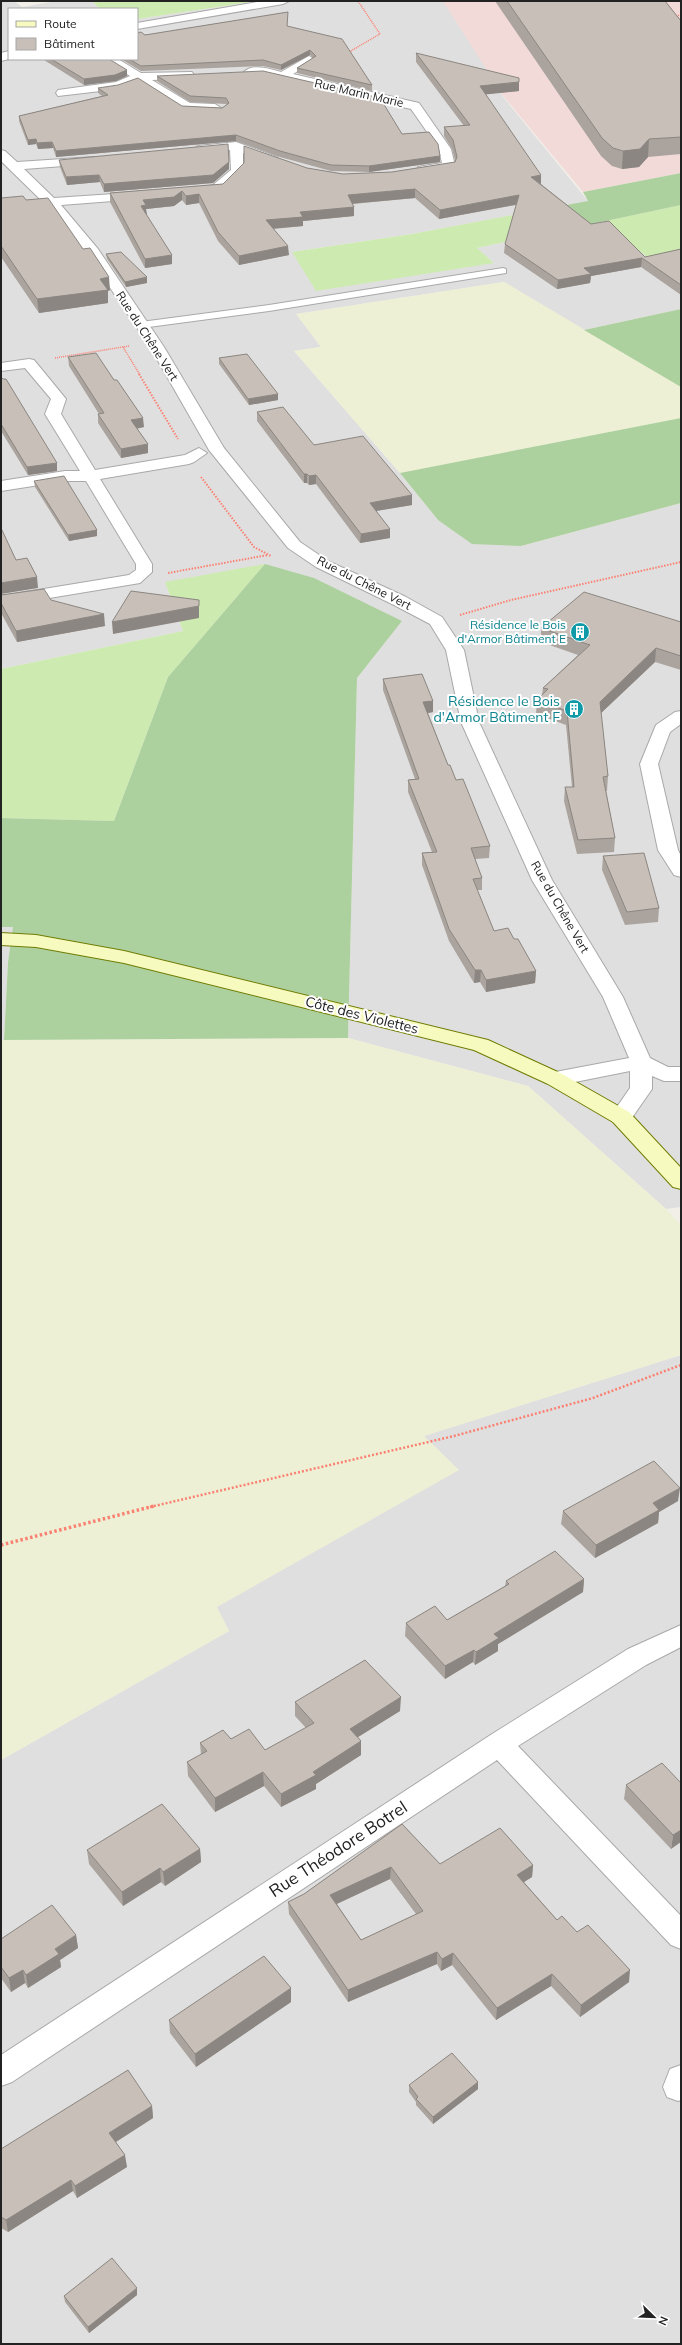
<svg xmlns="http://www.w3.org/2000/svg" width="682" height="2345" font-family="Mulish,sans-serif">
	<rect width="100%" height="100%" fill="#f2efe9"/>
	<path fill="#e0dfdf" d="M1,1H14L22,7L57,1H92L100,9H9V59H137V19L257,1H452L504,98L588,201L412,234L292,252L494,263L477,248L601,222L681,272V309L584,330L504,282L297,314L321,347L294,351L400,473L438,520L521,546L681,503V1207L666,1209L528,1086L348,1038L357,678L402,621L165,582L183,631L1,669Z
		M1,927H13L8,962L4,1040H1Z
		M681,1355V2344H1V1760L229,1631L216,1607L458,1470L423,1436Z"/>
	<path fill="#f2dad9" d="M443,1H681V173L583,192L504,97Z"/>
	<path fill="#eef0d5" d="M504,282L681,387V418L400,473L294,351L321,347L296,314Z
		M348,1038L528,1086L666,1209L681,1225V1355L424,1436L459,1470L217,1607L229,1631L1,1760V1040Z"/>
	<path fill="#cdebb0" d="M92,1H257L137,19V9H100Z
		M566,205L587,225L477,248L494,263L316,291L292,252L412,234Z
		M681,205V272L650,259L601,222Z
		M265,564L168,677L114,821L1,818V669L183,631L165,582Z"/>
	<path fill="#add19e" d="M681,173V205L587,225L566,205L588,201L583,192Z
		M681,309V387L584,330Z
		M681,418V503L521,546L472,544L438,520L400,473Z
		M265,564L314,578L402,621L357,678L348,1038L4,1040L8,962L13,927H1V818L114,821L168,677Z"/>
	<g fill="none" stroke-linecap="round" stroke-linejoin="round">
		<g stroke="#a9a9a9" stroke-width="2">
			<path id="lane" d="M503,268L506,269V273L269,311L141,328L136,325L141,322L269,305Z"/>
		</g>
		<g stroke="#a9a9a9" stroke-width="2">
			<path id="street" d="M263,1H289L283,4L137,29V23Z
				M9,51V59L1,61V53Z
				M309,56L315,60L313,62L293,74L419,103L451,149L455,166L454,169L418,173L417,170L418,167L442,163L439,149L411,109L263,75L250,76L244,72C252,63 271,69 281,72Z
				M104,59H118L141,73L192,72L194,75L192,78L188,79L152,80L190,103L215,104L221,108L215,112L183,110L138,82L118,89L58,96L56,93L58,90L116,82L130,76Z
				M236,142L277,157L279,160L273,164L243,153V171L242,174L223,191L209,192L208,189L209,186L213,185L231,170L230,150L198,154L192,150L198,146Z
				M1,150L5,151L17,162L94,157L96,160L90,164L24,169L54,198L144,192L146,195L144,198L139,199L61,205L98,249L164,347L224,448L300,542L328,561L406,597L442,617L464,650L479,722L552,880L623,997L650,1058L668,1067H681V1081H664L652,1076V1089L629,1122L621,1124L613,1122L610,1117L630,1088V1071L555,1086L548,1084L544,1079L548,1074L555,1072L629,1058L603,997L532,880L461,722L446,650L430,624L394,605L316,567L288,548L209,450L150,347L88,255L46,205L1,161Z
				M29,359L34,360L66,399L61,414L95,470L185,455L199,448L207,453L194,462L189,464L100,479L152,564V572L140,583L1,606V596L129,575L136,570V564L86,481H65L1,491V481L65,471H80L45,414L51,399L25,368L1,371V363Z
				M681,711V724L670,732L658,764L678,850L681,856V877L674,875L658,850L640,764L656,725L675,712Z
				M681,1625V1647L646,1665L518,1746L681,1916V1949L671,1945L497,1760L12,2082L1,2086V2055L489,1736L628,1649Z
				M681,2065V2100L678,2101L667,2097L663,2087L670,2069Z"/>
		</g>
		<g stroke="#707d05" stroke-width="2">
			<path id="secondary" d="M1,933L36,935L124,951L488,1040L562,1074L629,1112L681,1168V1189L673,1187L613,1122L548,1084L474,1050L124,963L36,947L1,945Z"/>
		</g>
		<path stroke="#fa8072" stroke-width="1.5" stroke-dasharray="1 1" stroke-linecap="butt" d="M674,16L681,15
			M349,52L380,34L358,1
			M123,347L140,375
			M55,358L129,346"/>
		<path stroke="#fa8072" stroke-width="2" stroke-dasharray="1.5 1.5" stroke-linecap="butt" d="M139,374L178,439
			M201,477L254,547L271,556
			M168,573L268,555
			M460,615L511,600L681,562"/>
		<path stroke="#fa8072" stroke-width="2.5" stroke-dasharray="2 2" stroke-linecap="butt" d="M150,1507L454,1436L593,1398L681,1365"/>
		<path stroke="#fa8072" stroke-width="3.5" stroke-dasharray="2.5 2.5" stroke-linecap="butt" d="M1,1545L154,1506"/>
		<use href="#lane" fill="#fff" fill-rule="evenodd"/>
		<use href="#street" fill="#fff" fill-rule="evenodd"/>
		<use href="#secondary" fill="#f7fabf" fill-rule="evenodd"/>
	</g>
	<path fill="#aba49e" fill-rule="evenodd" d="M495,1H665L681,21V154L648,157L639,167L622,169L612,166L601,156Z
		M288,12L287,26L372,85V91L297,73V68L313,58L310,55L281,70L263,66L141,71L121,59H137L145,35Z
		M416,53L519,91L485,94L541,184L591,224L645,257L681,249V295L641,267L591,276L590,283L557,289L504,253L505,244L516,205L439,219L415,198L353,204L354,216L303,221V226L274,229L289,255L239,265L218,241L199,203L186,205L182,200L174,206L146,209V214L172,264L145,268L110,202V193L223,184L307,168L343,174L392,172L455,162V160L452,149L444,136V127L464,126L416,62Z
		M44,59H109L127,76L116,81L84,85L44,60Z
		M157,76L402,134L440,156V162L369,172L331,171L280,157L236,141L56,157L53,148L38,149L36,144L28,145L19,121V116L102,96L98,93V88L182,106L222,108L227,105L226,104L190,102L157,81Z
		M59,160L229,169L213,183L104,192L100,182L67,185L60,167Z
		M1,198L26,200L110,290L108,291V303L39,313L1,257Z
		M106,254L147,283L126,287L107,259Z
		M68,357L144,427L137,429L148,453L121,458L98,423V414H99L69,366Z
		M219,358L278,400L249,405L219,364Z
		M1,377L57,471L28,475L1,431Z
		M257,412L314,445L412,505L376,511L390,538L360,543L316,484L309,485L307,483H304L257,421Z
		M34,481L97,530V536L69,541L35,487Z
		M1,595L51,600L105,626L17,642L1,613Z
		M681,622V670L655,662L601,713L608,776L607,791H606L615,838L614,852L577,854L564,801L565,787H572L566,725L536,714L537,700L542,695L543,688L578,655L541,642V628Z
		M383,679L433,701V712L428,713L448,765L490,846L489,858L475,859L482,878V890H477L494,931L514,939L536,971L535,983L486,992L480,982L474,983L449,941L422,865V853L432,852L408,792V780L415,779L383,690Z
		M603,856L659,908L658,922L625,925L602,870Z
		M678,1501L659,1512L658,1523L595,1558L561,1524L563,1511Z
		M584,1579L583,1592L498,1644V1651L475,1665L473,1662L445,1679L405,1636L406,1623L447,1620L505,1586L506,1581Z
		M295,1702L400,1711L358,1737L361,1741V1755L316,1784V1789L281,1807L264,1786L215,1812L188,1776L187,1762L201,1755L200,1743L231,1739L265,1750L306,1728L295,1716Z
		M681,1783L671,1849L624,1799L626,1785Z
		M402,1824L440,1864L533,1865L532,1877L524,1882L557,1920L577,1932L629,1982L580,2017L551,1986L496,2020L452,1965L441,1971L437,1964L348,2002L289,1914L288,1902L304,1894ZM390,1879L416,1914L361,1940L337,1904Z
		M200,1849L201,1862L165,1886L161,1882L123,1906L89,1864L87,1850Z
		M76,1935L78,1948L60,1960L61,1967L28,1988L25,1983L11,1992L1,1978V1939Z
		M291,2002L196,2067L170,2033L169,2020Z
		M478,2082V2089L433,2124L416,2105V2102L409,2092V2085Z
		M152,2106L153,2118L116,2142L127,2167L77,2198L73,2191L8,2232L1,2228V2149Z
		M137,2295L89,2333L65,2302L64,2296Z"/>
	<path fill="#8b8681" d="M310,50V55L281,70V65Z
		M127,70V76L116,81L84,85V79Z
		M519,78V91L480,95V86Z
		M236,135V141L56,157V151Z
		M36,139V144L28,145V140Z
		M649,139L648,157L639,167L622,169L623,151Z
		M52,142L53,148L38,149L37,143Z
		M440,156V162L369,172V166Z
		M229,162V169L213,183L104,192V184Z
		M99,175L100,182L67,185L66,177Z
		M541,175V184L531,177Z
		M415,189V198L348,204V195Z
		M182,191V200L174,206L146,209L147,214L141,215V206L143,200Z
		M199,194V203L186,205V196Z
		M519,195V204L439,219L440,210Z
		M354,207V216L303,221V226L267,229L266,220L300,212Z
		M288,246L289,255L239,265V256Z
		M172,255V264L145,268V259Z
		M642,258L641,267L591,276L590,283L557,289L558,280L584,268Z
		M109,277L110,290L108,291V303L39,313L37,299L100,279Z
		M147,277V283L126,287L125,282Z
		M278,394V400L249,405L248,399Z
		M143,418L144,427L132,429L131,420Z
		M148,444V453L121,458V449Z
		M57,463V471L28,475L27,467Z
		M304,474H307V483H304Z
		M316,475V484L309,485V476Z
		M412,495V505L370,512V503Z
		M390,529V538L360,543L361,534Z
		M97,530V536L69,541L68,535Z
		M37,577L38,588L1,594V583Z
		M199,606V618L113,634L112,622Z
		M104,614L105,626L17,642L16,631Z
		M656,648L655,662L599,715L600,702Z
		M433,701V712L423,714V702Z
		M475,970H481L480,982L474,983Z
		M536,971L535,983L486,992V980Z
		M680,1488L678,1501L659,1512L658,1523L595,1558L596,1545L653,1503Z
		M584,1579L583,1592L498,1644V1651L475,1665L476,1652L494,1634Z
		M474,1650L473,1662L445,1679V1666Z
		M401,1697L400,1711L350,1742V1729Z
		M361,1741V1755L316,1784V1789L281,1807V1794L313,1772Z
		M263,1772L264,1786L215,1812V1798Z
		M681,1830V1842L671,1849L673,1835Z
		M200,1849L201,1862L165,1886L163,1872Z
		M533,1865L532,1877L516,1887L517,1875Z
		M391,1867L390,1879L330,1907V1895Z
		M160,1868L161,1882L123,1906L122,1892Z
		M76,1935L78,1948L60,1960L61,1967L28,1988L26,1975L55,1949Z
		M437,1952V1964L348,2002V1990Z
		M453,1953L452,1965L441,1971L442,1959Z
		M23,1970L25,1983L11,1992L9,1978Z
		M630,1970L629,1982L580,2017L581,2005Z
		M552,1974L551,1986L496,2020L497,2008Z
		M291,1988V2002L196,2067L195,2054Z
		M478,2082V2089L433,2124V2117Z
		M152,2106L153,2118L111,2145L109,2133Z
		M125,2155L127,2167L77,2198L75,2186Z
		M71,2180L73,2191L8,2232L6,2220Z
		M137,2288V2295L89,2333L88,2327Z"/>
	<path fill="#c7bfb8" stroke="#8b8681" fill-rule="evenodd" d="M507,1H665L681,21V137L649,139L640,149L623,151L613,148L602,138Z
		M288,12L287,26L342,39L372,85L297,68L316,56L310,50L281,65L263,60L141,66L129,59H137V33L141,32L145,35Z
		M416,53L519,78V82L480,86L541,175L531,177L591,224L609,221L645,257L681,249V285L642,258L584,268L591,274L558,280L505,244L519,195L440,210L415,189L348,195L354,207L300,212L303,217L266,220L288,246L239,256L218,232L199,194L186,196L182,191L174,197L143,200L146,205L141,206L172,255L145,259L110,193L223,184L244,163V146L307,168L343,174L392,172L455,162L457,157L453,140L444,127L470,125Z
		M51,59H109L127,70L115,75L84,79Z
		M263,71L380,98L402,134L429,132L438,144L440,156L369,166L331,165L280,151L236,135L56,151L52,142L37,143L36,139L28,140L19,116L108,95L98,88L118,85L138,78L182,106L222,108L229,103L226,98L190,96L157,76Z
		M228,144L229,162L213,175L104,184L99,175L66,177L59,160Z
		M23,196L26,200L48,198L83,249L90,248L109,277L100,279L108,290L37,299L1,246V198Z
		M121,252L147,277L125,282L106,254Z
		M96,353L114,380H117L143,418L131,420L148,444L121,449L98,414L104,413L68,357Z
		M247,354L278,394L248,399L219,358Z
		M1,377L3,379H6L57,463L27,467L1,424Z
		M283,407L314,445L363,436L412,495L370,503L390,529L361,534L316,475L309,476L307,474H304L257,412Z
		M64,476L97,530L68,535L34,481Z
		M1,528L16,560L27,558L37,577L1,583Z
		M44,589L51,600L104,614L16,631L1,603V595Z
		M131,591L199,600V606L112,622Z
		M584,592L681,622V656L656,648L600,702L608,776L603,777L615,838L578,840L565,787H574L567,711L537,700L548,689L543,688L590,645L541,628L572,602Z
		M422,674L433,701L423,702L448,765H450L456,780L463,779L490,846L471,848L482,878L473,879L494,931L508,928L514,939H518L536,971L486,980L481,970H475L449,929L422,853L437,852L408,780L419,779L383,679Z
		M644,853L659,908L627,912L603,856Z
		M654,1461L680,1488L653,1503L659,1510L596,1545L563,1511Z
		M555,1551L584,1579L494,1634L499,1638L476,1652L474,1650L445,1666L406,1623L435,1606L447,1620L509,1584L506,1581Z
		M365,1660L401,1697L350,1729L361,1741L313,1772L316,1775L281,1794L263,1772L215,1798L187,1762L207,1751L200,1743L223,1730L231,1739L249,1729L265,1750L314,1723L295,1702Z
		M662,1763L681,1783V1830L673,1835L626,1785Z
		M162,1804L200,1849L163,1872L160,1868L122,1892L87,1850Z
		M402,1824L440,1864L500,1828L533,1865L517,1875L557,1920L562,1916L577,1932L588,1925L630,1970L581,2005L552,1974L497,2008L453,1953L442,1959L437,1952L348,1990L288,1902L304,1894ZM391,1867L423,1911L361,1940L330,1895Z
		M52,1905L76,1935L55,1949L59,1954L26,1975L23,1970L9,1978L1,1967V1939Z
		M264,1956L291,1988L195,2054L169,2020Z
		M452,2053L478,2082L433,2117L416,2099L418,2097L409,2085Z
		M128,2070L152,2106L109,2133L125,2155L75,2186L71,2180L6,2220L1,2217V2149Z
		M112,2258L137,2288L88,2327L64,2296Z"/>
	<defs>
		<g id="building-disc" transform="scale(1)"><circle r="9.5" fill="#0f9aa8" stroke="#fff"/><path d="M-4-6H4V6H1V3H-1V6H-4ZM-2.5-4.3h1.7v1.8h-1.7ZM.8-4.3h1.7v1.8H.8ZM-2.5-1h1.7V.8h-1.7ZM.8-1h1.7V.8H.8Z" fill="#fff"/></g>
	</defs>
	<g fill-rule="evenodd">
		<use href="#building-disc" x="580" y="632"/>
		<use href="#building-disc" x="574" y="709"/>
	</g>
	<g text-anchor="middle" stroke-width="4" stroke-linejoin="round" paint-order="stroke">
		<g font-size="12" fill="#222" stroke="#fff">
			<text transform="translate(359 93) rotate(13)" y="4">Rue Marin Marie</text>
			<text transform="translate(147 336) rotate(57)" y="4">Rue du Chêne Vert</text>
			<text transform="translate(364 583) rotate(27)" y="4">Rue du Chêne Vert</text>
			<text transform="translate(560 907) rotate(60)" y="4">Rue du Chêne Vert</text>
		</g>
		<g font-size="12" fill="#0d838f" stroke="#fff" text-anchor="end">
			<text x="566" y="629">Résidence le Bois<tspan x="566" dy="14">d'Armor Bâtiment E</tspan></text>
		</g>
		<g font-size="14" fill="#0d838f" stroke="#fff" text-anchor="end">
			<text x="560" y="706">Résidence le Bois<tspan x="560" dy="16">d'Armor Bâtiment F</tspan></text>
		</g>
		<g font-size="14" fill="#222" stroke="#fff">
			<text transform="translate(362 1015) rotate(14)" y="5">Côte des Violettes</text>
		</g>
		<g font-size="17" fill="#222" stroke="#fff">
			<text transform="translate(338 1849) rotate(-33)" y="6">Rue Théodore Botrel</text>
		</g>
	</g>
	<rect width="682" height="2345" fill="none" stroke="#222222" stroke-width="4"/>
	<rect x="8" y="8" width="130" height="52" fill="#ffffff" stroke="#a7a7a7"/>
	<rect x="16" y="21" width="20" height="6" fill="#f7fabf" stroke="#a7a7a7"/>
	<text x="44" y="28" font-size="12" fill="#222222">Route</text>
	<rect x="16" y="38" width="20" height="12" fill="#c7bfb8" stroke="#a7a7a7"/>
	<text x="44" y="48" font-size="12" fill="#222222">Bâtiment</text>
	<g transform="translate(654 2317) rotate(113)" stroke="#ffffff" stroke-width="3" paint-order="stroke">
	<path d="M0-3L7 15L0 10L-7 15Z" fill="#222222"/>
	<text y="-6" font-size="11" font-weight="bold" text-anchor="middle" fill="#222222">N</text>
	</g>
</svg>
